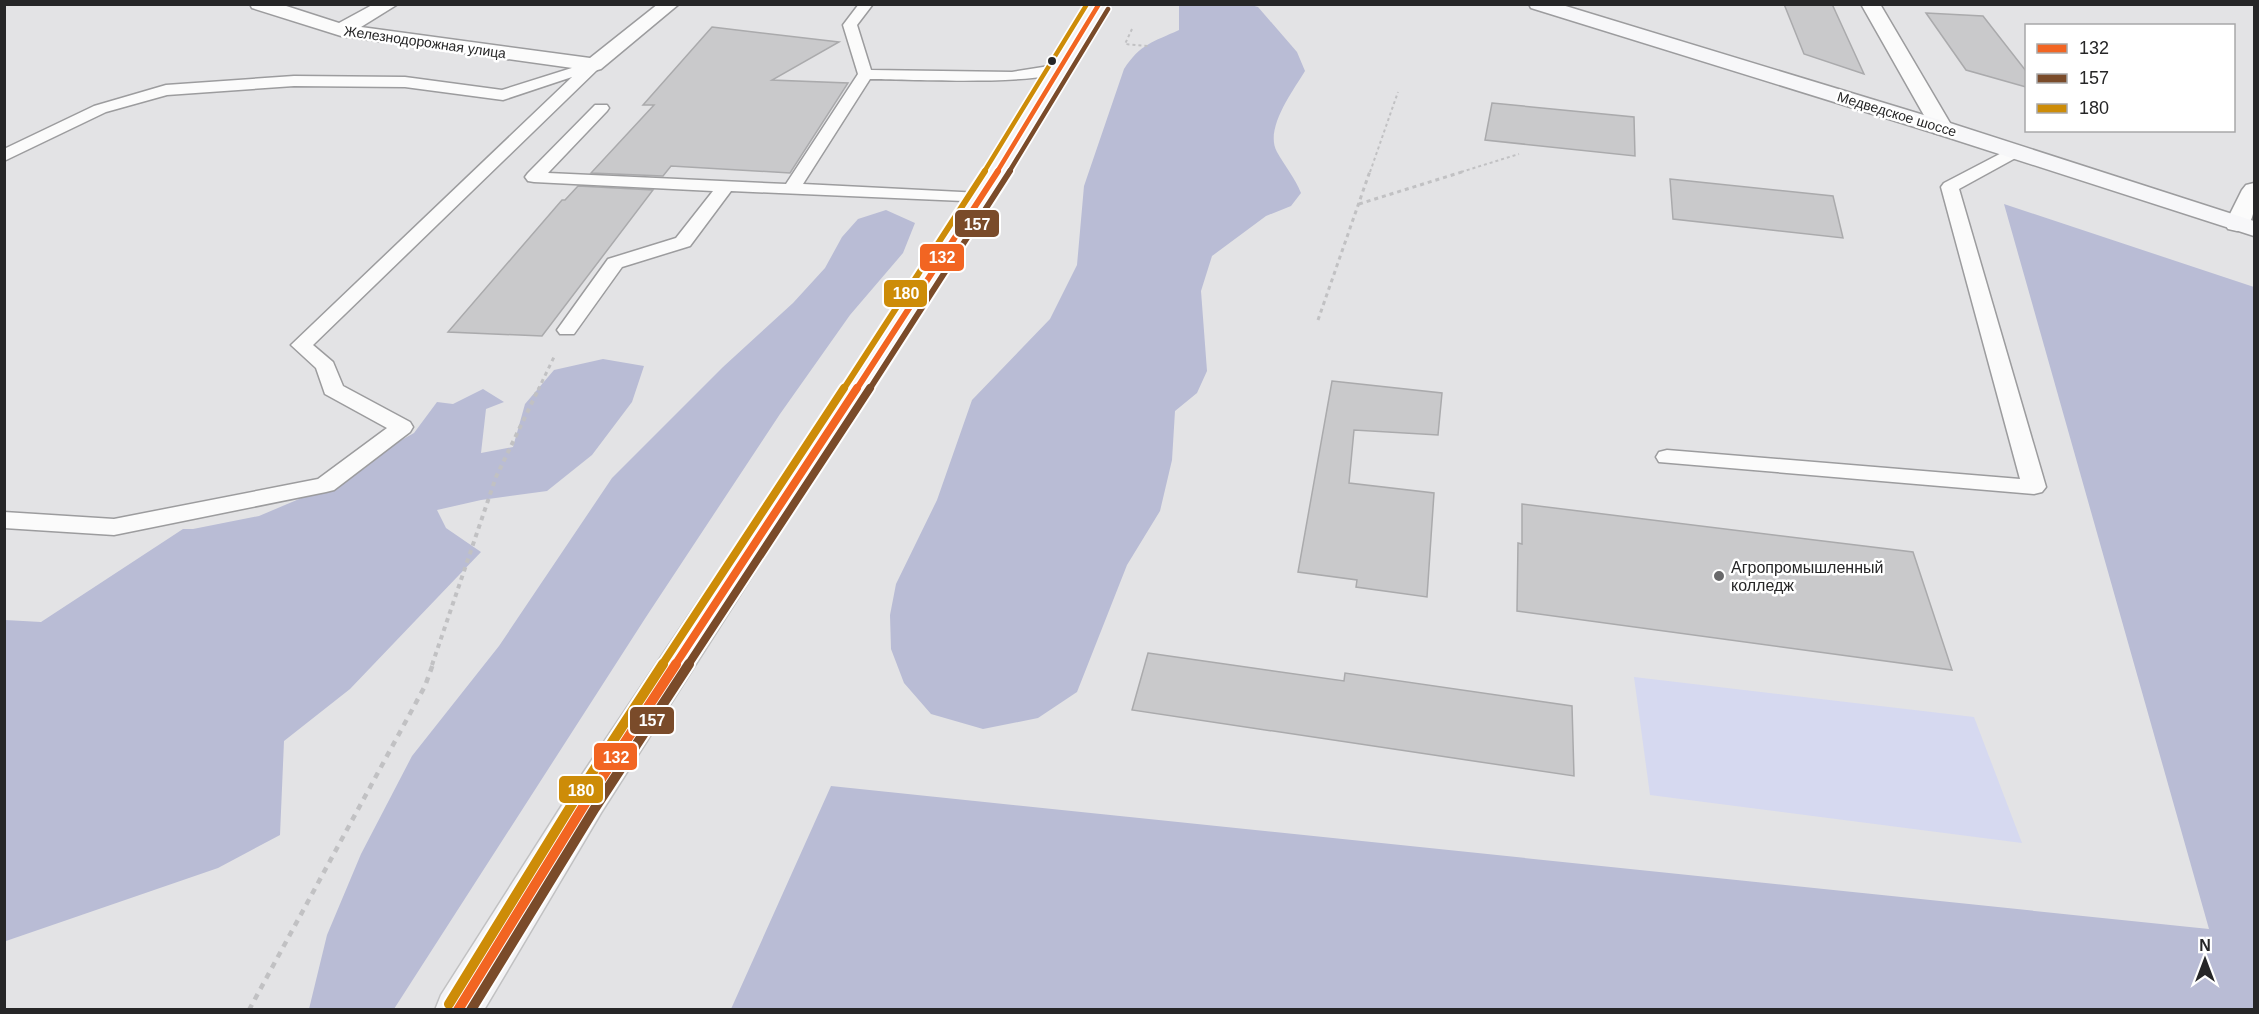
<svg xmlns="http://www.w3.org/2000/svg" width="2259" height="1014" font-family="Helvetica,sans-serif">
	<rect width="100%" height="100%" fill="#e3e3e5"/>
	<path fill="#d6d9f0" d="M1634,677L1974,717L2022,843L1650,795Z"/>
	<path fill="#b9bcd5" d="M1251,5L1258,7L1297,52L1305,71C1293,91 1264,129 1277,152C1285,166 1295,178 1301,193L1291,206L1266,216L1212,256L1201,291L1207,371L1197,393L1175,411L1172,460L1160,511L1127,565L1077,692L1038,718L983,729L931,714L904,683L891,649L890,615L896,584L937,500L972,400L1050,319L1077,265L1084,186L1124,69C1140,44 1153,42 1179,30V5Z
		M2004,204L2254,287V1009H731L831,786L2209,929Z
		M886,210L915,223L903,253L850,315L780,414L646,617L394,1009H309L327,935L361,854L412,756L499,646L612,478L723,367L793,303L825,268L842,237L858,219Z
		M603,359L644,366L632,402L592,455L547,491L481,500L437,510L446,528L481,552L350,689L284,741L280,835L218,868L6,941L5,620L41,622L183,529H193L259,516L344,480L365,468L380,452L414,433L437,402L453,404L483,389L504,402L486,409L481,453L513,447L525,404L554,370Z"/>
	<path fill="#c9c9cb" stroke="#aaaaac" stroke-width="1.5" d="M1784,4H1832L1864,74L1804,54Z
		M1926,13L1983,16L2026,71V87L1966,70Z
		M712,27L839,42L772,80L848,83L790,173L671,166L663,176L591,173L654,105H643Z
		M1492,103L1634,117L1635,156L1485,140Z
		M1670,179L1833,196L1843,238L1673,219Z
		M578,186L653,190L542,336L448,332L562,200H565Z
		M1332,381L1442,393L1438,435L1354,430L1349,483L1434,493L1427,597L1356,587L1357,580L1298,572Z
		M1522,504L1913,552L1952,670L1517,611L1518,543L1522,544Z
		M1148,653L1344,681L1345,673L1572,706L1574,776L1132,710Z"/>
	<g fill="none" stroke-linecap="round" stroke-linejoin="round">
		<g stroke="#9c9c9e" stroke-width="3">
			<path id="service" d="M859,4H873L857,25L871,70L1012,72L1062,64L1069,68C1052,87 902,79 870,79L803,184L981,193L987,194L990,198L987,202L731,191L690,246L622,267L574,334H560L557,330L608,259L676,238L713,191L534,182L528,181L525,177L528,173L595,105H607L609,108L607,111L548,173L786,184L858,74L843,25Z
				M594,61L601,65L599,68L313,345L333,362L343,386L410,422L413,427L410,432L334,490L326,492L114,535L4,528V512L114,519L318,479L387,428L325,394L316,368L291,345L572,77L503,100L405,87L294,86L167,95L106,112L4,161V149L94,106L166,85L294,76L405,77L502,90Z
				M2015,146L2023,151L2021,155L1959,189L2046,487L2042,492L2034,494L1659,462L1656,457L1659,452L1667,450L2020,479L1941,187L1944,183Z"/>
		</g>
		<g stroke="#9c9c9e" stroke-width="3">
			<path id="minor" d="M250,4H280L339,23L374,4H398L361,27L590,58L658,4H679L601,69L594,71L341,36L252,8Z
				M1861,4H1880L1953,128L1950,133L1942,135L1934,133Z
				M2254,183C2256,199 2256,215 2246,229L2237,231L2228,229L2225,224L2242,190L2246,185Z"/>
		</g>
		<g stroke="#9c9c9e" stroke-width="3">
			<path id="secondary" d="M1529,4H1559L1950,123L2254,221V236L1934,133L1531,8Z"/>
		</g>
		<g stroke="#c1c1c2" stroke-width="3">
			<path id="primary" d="M1089,4H1108L993,198L601,813L484,1010H435L441,995L571,791L969,198Z"/>
		</g>
		<path stroke="#c1c1c3" stroke-width="2" stroke-dasharray="3 3" stroke-linecap="butt" d="M1132,29L1125,44L1148,46
			M1370,172L1398,92
			M1461,172L1519,154"/>
		<path stroke="#c1c1c3" stroke-width="3" stroke-dasharray="4 4" stroke-linecap="butt" d="M1359,204L1465,171
			M1318,320L1370,171
			M538,390L555,355"/>
		<path stroke="#c1c1c3" stroke-width="4" stroke-dasharray="4.5 4.5" stroke-linecap="butt" d="M432,665L496,477L539,388"/>
		<path stroke="#c1c1c3" stroke-width="4.5" stroke-dasharray="6 6" stroke-linecap="butt" d="M249,1010L425,686L433,664"/>
		<use href="#service" fill="#fbfbfb" fill-rule="evenodd"/>
		<use href="#minor" fill="#fbfbfb" fill-rule="evenodd"/>
		<use href="#secondary" fill="#f7f7f9" fill-rule="evenodd"/>
		<use href="#primary" fill="#f3f3f5" fill-rule="evenodd"/>
		<g stroke="#fff" stroke-width="8">
			<path id="bus-1-far3" d="M997,172L1099,4"/>
		</g>
		<g stroke="#fff" stroke-width="10">
			<path id="bus-1-far2" d="M856,390L998,171"/>
		</g>
		<g stroke="#fff" stroke-width="12">
			<path id="bus-1-far1" d="M675,665L857,388"/>
		</g>
		<g stroke="#fff" stroke-width="14">
			<path id="bus-1" d="M458,1010L586,802L676,664"/>
		</g>
		<g stroke="#fff" stroke-width="8">
			<path id="bus-2-far3" d="M1009,172L1108,9"/>
		</g>
		<g stroke="#fff" stroke-width="10">
			<path id="bus-2-far2" d="M869,390L1010,171"/>
		</g>
		<g stroke="#fff" stroke-width="12">
			<path id="bus-2-far1" d="M688,665L870,388"/>
		</g>
		<g stroke="#fff" stroke-width="14">
			<path id="bus-2" d="M471,1010L595,808L689,664"/>
		</g>
		<g stroke="#fff" stroke-width="8">
			<path id="bus-3-far3" d="M984,172L1087,4"/>
		</g>
		<g stroke="#fff" stroke-width="10">
			<path id="bus-3-far2" d="M843,390L985,171"/>
		</g>
		<g stroke="#fff" stroke-width="12">
			<path id="bus-3-far1" d="M662,665L844,388"/>
		</g>
		<g stroke="#fff" stroke-width="14">
			<path id="bus-3" d="M449,1004L577,796L663,664"/>
		</g>
		<use href="#bus-1-far3" stroke="#f26522" stroke-width="4.5"/>
		<use href="#bus-1-far2" stroke="#f26522" stroke-width="6"/>
		<use href="#bus-1-far1" stroke="#f26522" stroke-width="8"/>
		<use href="#bus-1" stroke="#f26522" stroke-width="10"/>
		<use href="#bus-2-far3" stroke="#7a4b2a" stroke-width="4.5"/>
		<use href="#bus-2-far2" stroke="#7a4b2a" stroke-width="6"/>
		<use href="#bus-2-far1" stroke="#7a4b2a" stroke-width="8"/>
		<use href="#bus-2" stroke="#7a4b2a" stroke-width="10"/>
		<use href="#bus-3-far3" stroke="#cd8c08" stroke-width="4.5"/>
		<use href="#bus-3-far2" stroke="#cd8c08" stroke-width="6"/>
		<use href="#bus-3-far1" stroke="#cd8c08" stroke-width="8"/>
		<use href="#bus-3" stroke="#cd8c08" stroke-width="10"/>
	</g>
	<circle fill="#262627" stroke="#fff" stroke-width="2" cx="1052" cy="61" r="5"/>
	<circle fill="#68686a" stroke="#fff" stroke-width="2" cx="1719" cy="576" r="6"/>
	<g text-anchor="middle" stroke-width="5" stroke-linejoin="round" paint-order="stroke">
		<g font-size="14" fill="#262627" stroke="#fff">
			<text transform="translate(425 42) rotate(8)" y="5">Железнодорожная улица</text>
			<text transform="translate(1897 114) rotate(17)" y="5">Медведское шоссе</text>
		</g>
		<g font-size="16" fill="#262627" stroke="#fff" text-anchor="start">
			<text x="1731" y="573">Агропромышленный<tspan x="1731" dy="18">колледж</tspan></text>
		</g>
	</g>
	<g stroke="#fff" stroke-width="2">
		<rect x="954" y="209" width="46" height="29" rx="6" fill="#7a4b2a"/>
		<rect x="919" y="243" width="46" height="29" rx="6" fill="#f26522"/>
		<rect x="883" y="279" width="45" height="29" rx="6" fill="#cd8c08"/>
		<rect x="629" y="706" width="46" height="29" rx="6" fill="#7a4b2a"/>
		<rect x="593" y="742" width="45" height="29" rx="6" fill="#f26522"/>
		<rect x="558" y="775" width="46" height="29" rx="6" fill="#cd8c08"/>
	</g>
	<g font-size="16" text-anchor="middle" font-weight="bold" fill="#fff">
		<text x="977" y="230">157</text>
		<text x="942" y="263">132</text>
		<text x="906" y="299">180</text>
		<text x="652" y="726">157</text>
		<text x="616" y="763">132</text>
		<text x="581" y="796">180</text>
	</g>
	<rect width="2259" height="1014" fill="none" stroke="#262627" stroke-width="12"/>
	<rect x="2025" y="24" width="210" height="108" fill="#ffffff" stroke="#a8a8a9" stroke-width="1.5"/>
	<rect x="2037" y="44" width="30" height="9" fill="#f26522" stroke="#a8a8a9" stroke-width="1.5"/>
	<text x="2079" y="54" font-size="18" fill="#262627">132</text>
	<rect x="2037" y="74" width="30" height="9" fill="#7a4b2a" stroke="#a8a8a9" stroke-width="1.5"/>
	<text x="2079" y="84" font-size="18" fill="#262627">157</text>
	<rect x="2037" y="104" width="30" height="9" fill="#cd8c08" stroke="#a8a8a9" stroke-width="1.5"/>
	<text x="2079" y="114" font-size="18" fill="#262627">180</text>
	<g transform="translate(2205 960)" stroke="#ffffff" stroke-width="4.5" paint-order="stroke">
	<path d="M0-4.5L10 22L0 15L-10 22Z" fill="#262627"/>
	<text y="-9" font-size="16" font-weight="bold" text-anchor="middle" fill="#262627">N</text>
	</g>
</svg>
